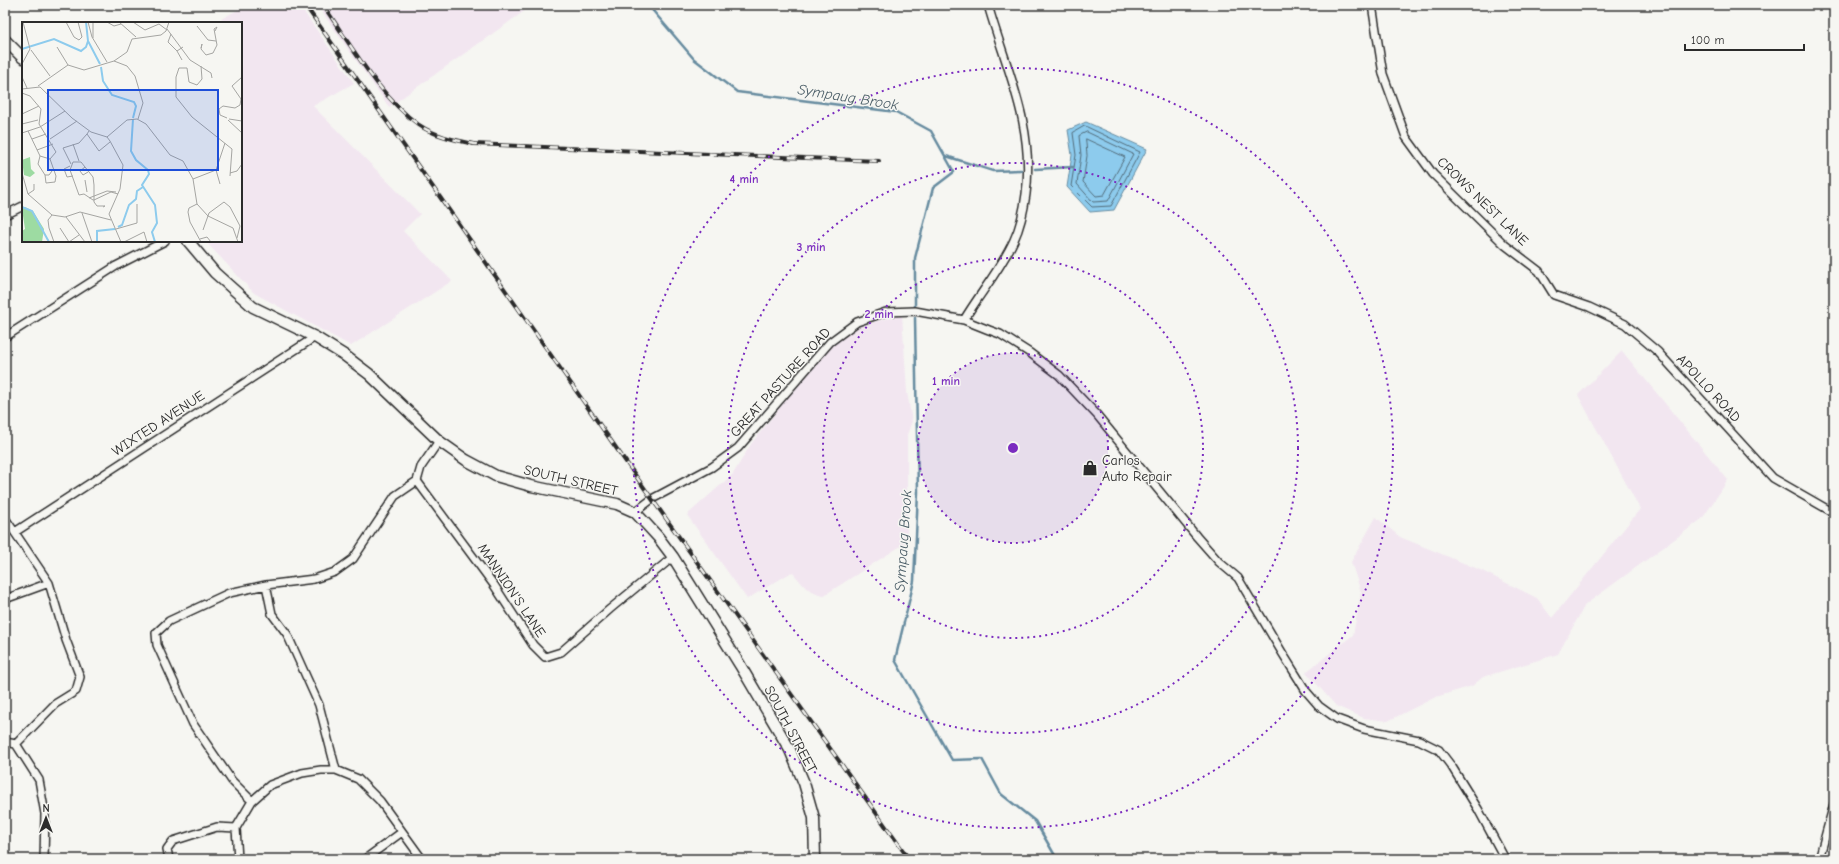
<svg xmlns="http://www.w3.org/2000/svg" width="1839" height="864" font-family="'Comic Neue',sans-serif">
	<rect width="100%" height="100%" fill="#f6f6f2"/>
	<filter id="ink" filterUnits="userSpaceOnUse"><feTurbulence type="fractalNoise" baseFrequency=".025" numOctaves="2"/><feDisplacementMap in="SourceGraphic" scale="8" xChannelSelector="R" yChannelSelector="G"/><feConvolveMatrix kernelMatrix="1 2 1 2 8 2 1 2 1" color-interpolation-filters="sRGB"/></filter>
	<g filter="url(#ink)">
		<path fill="#f2e6f0" d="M246,5H299L354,83L313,106L420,214L403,231L452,281L351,346L254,293L205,241H241V23H214Z
			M317,5H533L389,107Z
			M902,315L907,392L912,421L907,435V542L823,596L806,588L792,572L747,599L687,515L733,474L751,444L829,345L852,327Z
			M1622,351L1728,480L1702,519L1585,605L1558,654L1483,677L1472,686L1436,697L1388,721L1364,718L1336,706L1306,672L1353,635L1361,592L1351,562L1376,517L1400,537L1478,569L1537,598L1552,618L1640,509L1578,395Z"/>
		<path fill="#8dcbed" stroke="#668b9f" d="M1086,122L1147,149L1114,210L1090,212L1067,187L1072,155L1068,130Z"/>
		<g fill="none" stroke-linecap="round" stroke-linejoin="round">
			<path stroke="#526b79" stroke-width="1" d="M1085,126L1140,152L1111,206L1092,207L1071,186L1076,155L1073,133Z
				M1087,132L1133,154L1108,201L1093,202L1077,184L1081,155L1079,136Z
				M1086,139L1125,157L1104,195L1096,196L1083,182L1087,156Z"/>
			<path stroke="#668b9f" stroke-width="2.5" d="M648,5L694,59L737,92L896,112L931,131L954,172L933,188L915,258V307
				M946,156L993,171L1021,170
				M1035,169L1073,167
				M915,318L918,492L914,581L895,660L952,760L982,759L1001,794L1035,821L1057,859"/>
			<g stroke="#2b2b2b" stroke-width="10">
				<path id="street" d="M1372,5L1383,74L1406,137L1433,174L1505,245L1539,271L1554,295L1589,307L1625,324L1658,352L1773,478L1834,513
					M5,215L23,206
					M964,320C980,293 1001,269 1014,240C1021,225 1024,210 1026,194C1035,125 1006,69 988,5
					M5,337L116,266L165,241
					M439,441L421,467L417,481L494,585L533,645L545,657L561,652L610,609L673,557
					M635,512L652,499L712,467L738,448L830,342L857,322L886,312L915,311L964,320L989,330L1000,334L1030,353L1059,375L1097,415L1197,537L1219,562L1238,578L1283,654L1306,691L1319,706L1337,719L1364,729L1419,740L1439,750L1452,767L1478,809L1505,859
					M5,518L49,583L66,640L80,677L76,691L55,704L16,744L5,742
					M15,532L315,337
					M266,585L272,614L287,634L319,705L336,770
					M5,599L49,583
					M16,744L39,780L45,814L44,859
					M252,801L232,781L193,724L157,645L156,633L169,621L229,593L266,585L314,579L335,572L353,559L395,496L417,481
					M169,859L167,849L173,841L217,827L236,828
					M238,859L236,828L252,801L270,785L302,773L321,770H336L358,779L380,801L422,859
					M365,859L402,832
					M1819,859L1834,804"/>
			</g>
			<g stroke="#2b2b2b" stroke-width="13">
				<path id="secondary" d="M5,40L23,58
					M188,241L215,273L253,307L315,337L344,355L369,374L439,441L466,460L496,476L531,486L617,504L635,512L658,537L673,557L740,665L790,750L804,783L814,818L815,859"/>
			</g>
			<use href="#street" stroke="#f6f6f2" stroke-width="7"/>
			<use href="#secondary" stroke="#f6f6f2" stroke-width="10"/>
			<g stroke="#2b2b2b" stroke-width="4">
				<path id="rail" d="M305,5L652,499L909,859
					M323,5C351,45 379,96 419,125C435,136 455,140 474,144L879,161"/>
			</g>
			<use href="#rail" stroke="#f6f6f2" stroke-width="2.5" stroke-dasharray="8" stroke-linecap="butt"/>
		</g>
	</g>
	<circle cx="1013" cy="448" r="95" fill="#7b2cbf" fill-opacity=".12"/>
	<g fill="none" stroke="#7b2cbf" stroke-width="2" stroke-dasharray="2 4">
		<circle cx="1013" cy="448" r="95"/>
		<circle cx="1013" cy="448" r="190"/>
		<circle cx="1013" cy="448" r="285"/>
		<circle cx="1013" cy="448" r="380"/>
	</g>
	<defs>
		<g id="shop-bare" transform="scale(1.2)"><path d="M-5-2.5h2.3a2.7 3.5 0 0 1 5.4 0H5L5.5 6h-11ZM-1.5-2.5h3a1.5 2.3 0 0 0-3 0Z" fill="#2b2b2b" stroke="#f6f6f2" stroke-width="2.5" paint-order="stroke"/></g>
	</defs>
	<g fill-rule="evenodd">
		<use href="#shop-bare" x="1090" y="468"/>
	</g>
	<g text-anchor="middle" stroke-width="3" stroke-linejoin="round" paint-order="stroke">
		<g font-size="14" fill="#2b2b2b" stroke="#f6f6f2">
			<text transform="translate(1483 201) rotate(44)" y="5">CROWS NEST LANE</text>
			<text transform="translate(780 382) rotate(-48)" y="5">GREAT PASTURE ROAD</text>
			<text transform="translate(1709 388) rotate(47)" y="5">APOLLO ROAD</text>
			<text transform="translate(158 423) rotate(-33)" y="5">WIXTED AVENUE</text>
			<text transform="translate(571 480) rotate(13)" y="5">SOUTH STREET</text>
			<text transform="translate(512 590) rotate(56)" y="5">MANNION'S LANE</text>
			<text transform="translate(791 729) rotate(62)" y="5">SOUTH STREET</text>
		</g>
		<g font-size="14" fill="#2b2b2b" stroke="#f6f6f2" text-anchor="start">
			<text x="1102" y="465">Carlos<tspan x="1102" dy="16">Auto Repair</tspan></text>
		</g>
		<g font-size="15" font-style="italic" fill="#485b65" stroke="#f6f6f2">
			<text transform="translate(848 97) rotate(9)" y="5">Sympaug Brook</text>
			<text transform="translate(903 541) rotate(-86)" y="5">Sympaug Brook</text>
		</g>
	</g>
	<g transform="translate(22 22)">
		<rect width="220" height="220" fill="#f6f6f2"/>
		<path d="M8,135L9,147L13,151L8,155L2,153L0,138ZM3,185L11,189L22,207L20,220H0V209L3,207L0,187Z" fill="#9ddba2"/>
		<path fill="none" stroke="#8dcbed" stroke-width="2" d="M64,0L66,19L78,42M0,27L32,17L59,29L64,25L66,19M79,45L81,59L90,73L112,80L114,84L111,96M111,97L109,129L114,138L126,148L127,152L120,163L133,183L135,201L130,210L133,220M0,185L10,189L27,220M96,205L100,203L107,183L114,177L115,169L121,165M75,219V209L93,207"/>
		<path fill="none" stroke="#a5a5a2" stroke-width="1" d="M44,0L52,15L57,18L60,15L56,0M66,0L70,15L85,40M71,0V16M85,0L92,4L99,2M97,0L114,15M111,0L123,8L137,2L145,8M175,4L186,18L194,19M145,7L168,38L189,51L190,56M149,12L146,20L155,29M35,25L46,43M179,26L180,22L179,27L184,33L191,31L195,23L192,7L195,5L193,9M9,28L28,54M160,38L155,29L161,25M92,39L105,44L113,54L121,81L116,97M0,42L8,27L1,0M179,44L180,57L175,63L167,60L165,46H157L154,55V75L170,95L210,127L208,154M0,55L5,66M16,64L46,43L62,48L92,39L105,30L110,17L139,13L144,9L147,0M0,67L18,65L50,96L69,110L85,115L88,119L101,143L98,167L87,192L99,220M0,71L8,74L19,87L17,102L34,130L28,137L18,134M0,92L17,84M205,96L198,93L197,87L201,84L213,86L218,83L219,77L210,64L220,55M207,97L220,99M206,98L220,111M0,102L16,98M6,109L18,134M67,109L65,112L77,129L88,120M0,111L18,105L43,89M85,115L105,98L115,97L124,102L148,133L161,139L171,157L175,182L186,194L211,206L216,220M10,117L24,112M28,117L55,99M51,122L57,139M15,128L31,122M18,134L16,142L23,153H27L30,149M49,142L41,126L57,121L65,112M48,144L42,147L45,155L51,154M63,145L58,149L61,153L66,150M0,151L6,172L30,193L43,195L58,190L89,198M208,151L215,149L220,142M23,153L24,161L33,160L34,154L28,137M171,157L194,148M63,158L65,170M198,162L194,148L203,121M6,172L12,168V162M67,176L85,169L94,170M175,182L167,186L166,190L168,200L179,220M81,185L83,184H75L72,180V163L71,155L59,140H51L48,148L57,173L62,172L71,178H72L89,170L96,172M60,191L70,220M30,193L26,198L27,206L32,220M44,195L63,220M38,206L47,220L57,213M94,207L115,201V182M181,208L187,191L202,180L208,185L218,204L215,216M178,217L185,215L189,220M102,220L122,210L125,220"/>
		<path fill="#1d4ed8" fill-opacity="0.15" stroke="#1d4ed8" stroke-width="2" d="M26,68H196V148H26Z"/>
		<rect width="220" height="220" fill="none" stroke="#2b2b2b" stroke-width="2"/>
	</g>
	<circle cx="1013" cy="448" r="6" fill="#7b2cbf" stroke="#f6f6f2" stroke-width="2"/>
	<g font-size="12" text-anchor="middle" font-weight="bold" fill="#7b2cbf" stroke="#f6f6f2" stroke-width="3" stroke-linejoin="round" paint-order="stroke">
		<text x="744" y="183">4 min</text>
		<text x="811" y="251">3 min</text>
		<text x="879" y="318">2 min</text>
		<text x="946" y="385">1 min</text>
	</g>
	<rect width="1839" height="864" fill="none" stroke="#f6f6f2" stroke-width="20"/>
	<rect x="10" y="10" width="1819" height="844" fill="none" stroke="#2b2b2b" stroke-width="1.5" filter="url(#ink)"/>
	<g transform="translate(46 818)" stroke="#f6f6f2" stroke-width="3" paint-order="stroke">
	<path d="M0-3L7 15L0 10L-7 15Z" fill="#2b2b2b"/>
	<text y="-6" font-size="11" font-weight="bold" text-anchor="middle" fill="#2b2b2b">N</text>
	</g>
	<path d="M1685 44v6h119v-6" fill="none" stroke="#2b2b2b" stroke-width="2"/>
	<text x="1691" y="44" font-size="12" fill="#2b2b2b" stroke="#f6f6f2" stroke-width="3" paint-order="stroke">100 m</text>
</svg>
